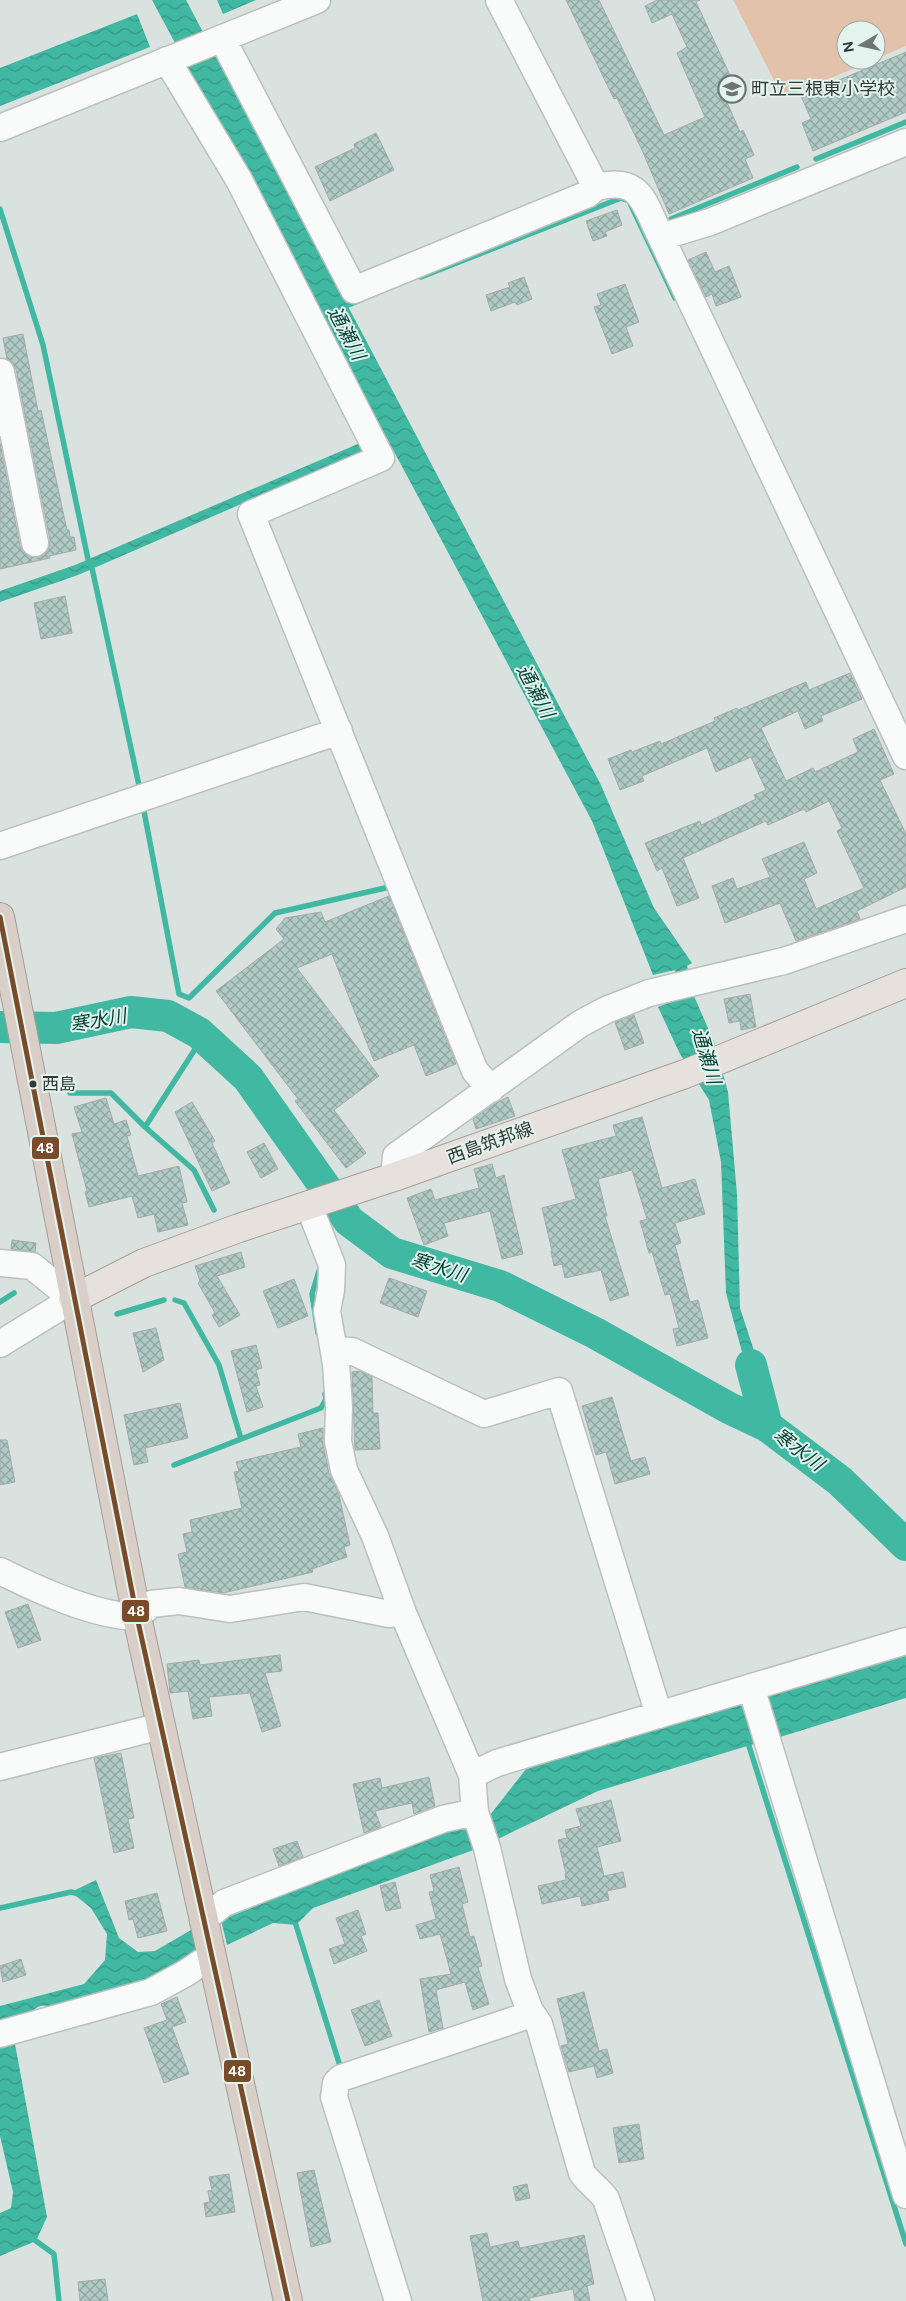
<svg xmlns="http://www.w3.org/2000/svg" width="906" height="2301" font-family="Figtree,'Noto Sans JP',sans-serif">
	<defs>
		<pattern id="water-waves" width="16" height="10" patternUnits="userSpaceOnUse" patternTransform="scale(1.25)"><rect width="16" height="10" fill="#41b8a2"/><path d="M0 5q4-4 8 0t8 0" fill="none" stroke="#379785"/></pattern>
		<pattern id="building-cross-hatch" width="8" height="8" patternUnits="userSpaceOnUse" patternTransform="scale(1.25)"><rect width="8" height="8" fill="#afcbc4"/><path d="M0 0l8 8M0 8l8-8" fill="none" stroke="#8fa6a0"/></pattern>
	</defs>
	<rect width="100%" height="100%" fill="#dae2e0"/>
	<path fill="#e3c2ac" d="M733,0H906V46L876,59V30H846V60H874L783,98Z"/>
	<path fill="url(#water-waves)" d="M152,0H186L600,783L654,908L692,963L687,966L694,996L714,1042L728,1092L737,1194L740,1308L763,1378L770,1412L750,1400L748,1374L726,1293L721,1162L709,1100L680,1054L658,1007L681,998L675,970L653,975L592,821Z
		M217,0H256L223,14Z
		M137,14L150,47L0,106V68Z
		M360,443L363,451L78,575L0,602V591L75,565Z
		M906,1654V1698L780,1737L750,1730L754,1744L598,1791L479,1848L313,1908L296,1925L273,1923L227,1945L221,1920L445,1830L486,1820L526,1769L742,1704L747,1718L771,1710L767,1696Z
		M96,1880L119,1938L138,1952L155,1951L191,1930L197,1954L149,1983L54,2008C36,2001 37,2011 24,2016C17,2019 8,2021 0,2023V2006L84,1984L105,1960L107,1934L91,1908L71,1892Z
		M0,2044L2,2048L15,2044L47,2217L36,2241L0,2256V2213L11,2208L13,2192L0,2136Z"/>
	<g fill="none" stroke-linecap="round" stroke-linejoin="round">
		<path stroke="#41b8a2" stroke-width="5.5" d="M816,159L906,122
			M0,209L43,345L88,559
			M671,219L797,167
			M421,277L621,198L629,201L675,298
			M348,305L361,300
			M92,568L140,790
			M143,806L179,994L189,998L275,913L394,886
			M70,1093H111L145,1127L199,1043V1033
			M145,1127L194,1170L214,1210
			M175,1300L184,1303L219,1365L241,1439
			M0,1302L14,1293
			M117,1314L164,1300
			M318,1333L312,1294L319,1271
			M174,1465L321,1408L326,1399L325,1394
			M749,1746L906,2244
			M0,1908L71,1892L79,1894
			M296,1925L340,2066
			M36,2241L54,2254L59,2301"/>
		<path stroke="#41b8a2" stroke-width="32" d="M0,1027L56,1028L131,1012L168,1016L199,1033L248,1078L349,1221L392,1253L500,1286L595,1333L729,1408L767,1426L840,1481L906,1545
			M751,1365L767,1426"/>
	</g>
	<path fill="url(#building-cross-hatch)" stroke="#a5aaa9" d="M566,0H599L664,135L705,117L677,53L687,47L672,14L652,23L645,6L657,0H700L696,2L736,88L734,91L736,96L726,100L740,132L743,130L754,155L745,159L753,178L669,214L642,150L617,98L614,99Z
		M906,52V112L813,151L802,123L811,119L801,96Z
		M376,133L394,170L330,201L315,167L355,148L354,144Z
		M617,210L622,225L605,232L607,236L593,241L586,221Z
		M706,252L715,272L729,266L741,297L716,306L712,294L706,297L688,260Z
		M524,277L532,299L517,305L515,302L491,311L486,295L510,287L508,283Z
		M625,284L639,322L626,327L633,346L612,354L594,307L601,305L597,294Z
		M23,334L38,411L41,410L67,530H69L70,537H74L76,550L49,556L50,558L0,569V443L20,546L23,552L30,557L37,558L44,555L49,547L50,540L16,369L12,362L7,359L3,338Z
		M65,596L72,633L41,639L34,603Z
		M850,673L862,699L821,716L823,721L805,729L798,711L761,728L786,781L813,768L815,772L858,752L853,739L874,729L894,774L880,780L906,834V887L857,911L860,919L796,941L780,903L725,923L712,886L733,878L737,889L770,877L762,859L804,842L817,873L804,879L816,909L864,888L837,831L842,828L829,801L806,812L804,809L768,825L766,821L683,858L699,898L677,906L662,868L657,871L645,843L700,821L701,825L756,799L754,795L766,790L751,757L716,772L707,748L642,776L644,781L620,790L608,759L631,750L632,752L660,741L661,744L715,721L714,718L737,708L738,710L806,682L809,690Z
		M389,896L456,1064L426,1076L414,1045L374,1061L332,954L297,968L379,1076L334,1110L366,1153L346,1168L295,1101L298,1099L216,991L284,939L276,929L285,918L321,912L325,922Z
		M750,994L756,1027L741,1030L740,1021L729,1023L724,999Z
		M634,1015L644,1043L625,1050L615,1022Z
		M508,1097L515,1116L476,1129L473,1119L496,1103Z
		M106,1098L114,1124L126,1120L131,1135L127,1136L138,1176L179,1166L187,1202L182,1203L188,1225L158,1232L154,1214L138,1218L132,1196L89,1207L85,1192L87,1191L72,1134L82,1132L74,1107Z
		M192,1102L215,1141L212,1143L230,1183L212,1191L175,1112Z
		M642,1117L662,1188L695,1179L705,1214L675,1223L681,1243L675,1245L690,1302L698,1300L708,1338L677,1346L673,1329L679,1328L670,1294L665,1295L652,1252L649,1253L640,1221L647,1219L632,1170L598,1179L607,1216H605L629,1295L610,1301L601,1270L565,1278L562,1264L554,1266L551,1251H552L542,1208L576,1199L562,1150L616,1136L613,1125Z
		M264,1143L278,1169L261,1178L247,1152Z
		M492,1164L496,1178L504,1175L523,1254L502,1259L490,1211L444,1223L448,1236L424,1245L407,1198L431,1189L435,1200L479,1188L474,1169Z
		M12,1240L36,1243L35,1252L11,1249Z
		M241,1252L245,1267L217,1276L240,1315L219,1327L212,1315L215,1313L198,1283L200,1281L195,1266Z
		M389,1278L427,1291L418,1317L380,1303Z
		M294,1279L308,1316L278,1328L263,1291Z
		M156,1328L164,1360L143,1372L133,1333Z
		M256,1345L262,1368L256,1370L260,1385L256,1386L263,1407L247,1412L231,1351Z
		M360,1371L372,1377L373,1413H378L380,1449L355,1450L352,1372Z
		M612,1397L631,1461L645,1457L650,1474L615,1484L606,1452L596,1455L582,1406Z
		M180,1403L188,1438L145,1448L148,1462L134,1465L124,1415Z
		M323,1428V1444L329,1473L339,1495L350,1545L344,1547L347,1557L312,1569L313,1572L223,1593L185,1587L178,1554L187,1552L183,1534L192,1532L190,1520L242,1508L234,1472L239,1471L236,1462L301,1447L298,1434Z
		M0,1440H7L15,1482L0,1485Z
		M28,1604L41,1640L18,1648L5,1612Z
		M280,1655L282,1671L265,1673L281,1726L262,1732L250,1693L209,1697L212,1716L193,1719L188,1691L170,1693L167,1664L199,1660L200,1665Z
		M121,1753L134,1818L128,1819L134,1848L114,1853L94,1758Z
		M429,1777L435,1806L414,1814L412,1803L375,1811L381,1827L364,1833L353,1784L380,1778L382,1788Z
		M611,1800L621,1841L597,1847L604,1876L623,1872L626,1887L607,1891L609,1900L582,1906L580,1896L542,1904L538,1886L566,1880L565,1874H566L558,1840L567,1838L565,1830L581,1826L576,1809Z
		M297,1841L303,1857L279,1866L273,1849Z
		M459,1867L468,1902L462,1904L470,1937L474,1936L482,1966L478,1967L489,2004L473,2010L465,1982L436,1990L443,2028L429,2032L420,1979L451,1974L440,1934L420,1939L416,1925L436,1919L429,1892L434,1891L430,1875Z
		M395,1882L401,1908L386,1911L380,1886Z
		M157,1893L167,1931L138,1938L133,1919L129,1920L125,1901Z
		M358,1910L366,1934L361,1936L367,1951L334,1964L329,1949L345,1944L336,1918Z
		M21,1959L26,1975L3,1982L0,1966Z
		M584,1992L599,2051L607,2049L613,2073L597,2078L594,2066L569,2072L561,2046L568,2044L557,1999Z
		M177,1997L186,2022L172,2027L189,2074L164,2083L144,2028L167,2020L161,2004Z
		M379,2000L392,2036L365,2046L351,2010Z
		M639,2124L644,2159L619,2163L613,2128Z
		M314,2170L331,2242L311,2247L297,2173Z
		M229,2174L235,2212L206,2217L204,2203L210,2202L208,2191L212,2190L209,2177Z
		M527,2184L530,2198L516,2201L513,2187Z
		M487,2233L490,2247L518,2241L520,2248L584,2235L594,2284L587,2286L590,2301H575L573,2289L529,2298L530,2301H483L470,2236Z
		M105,2279L108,2301H80L78,2282Z"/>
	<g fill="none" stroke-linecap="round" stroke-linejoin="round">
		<g stroke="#bac0be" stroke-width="29">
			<path id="minor" d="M499,0L596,187C642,176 643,202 661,237L906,756
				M222,38L354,290L588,194L596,187
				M167,60L239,180L381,458L251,514L475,1071L491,1089
				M0,128L317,0
				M661,237L710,222L906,142
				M1,372L11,421
				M0,423L11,421L35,543
				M0,846L339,731
				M394,1177L396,1156L580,1024L606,1010L649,993L784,961L906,919
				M309,1206L332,1265L331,1290L327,1311L336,1364L339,1407L338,1441L344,1470L375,1536L403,1613L472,1775L475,1812L487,1848L518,1979L530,2011L539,2024L582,2173C589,2183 599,2189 606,2199L641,2301
				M0,1263L32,1266L73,1299L0,1344
				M334,1350L352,1351L484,1414L559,1391L659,1715
				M0,1571C38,1590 94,1616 137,1617L151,1604L179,1601L230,1609L304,1597L389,1614L403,1613
				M751,1687L906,2195
				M0,1767L161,1726
				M472,1775L497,1763L906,1641
				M203,1920L224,1903L443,1819L475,1812
				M0,2034L151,1992L186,1973L211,1956
				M398,2301L334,2097L336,2083L341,2078L520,2018L530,2011"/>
		</g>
		<g stroke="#a59e95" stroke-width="30">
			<path id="major" d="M73,1299L144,1263L239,1228L394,1177L685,1074L906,983"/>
		</g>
		<g stroke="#a59e95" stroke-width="30">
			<path id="highway" d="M0,917L137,1617L288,2301"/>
		</g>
		<use href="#minor" stroke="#f9fbfa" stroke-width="26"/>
		<use href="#major" stroke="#e6e1dd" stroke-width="28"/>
		<use href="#highway" stroke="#d9cfc8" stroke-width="28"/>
		<g stroke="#e3f3ee" stroke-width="9">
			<path id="bus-1" d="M0,917L137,1617L288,2301"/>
		</g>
		<use href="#bus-1" stroke="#7a4b2a" stroke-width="5"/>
	</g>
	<defs>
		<g id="school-ring" transform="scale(1.4375)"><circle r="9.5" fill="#e3f3ee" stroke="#6d7472" stroke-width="1.5"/><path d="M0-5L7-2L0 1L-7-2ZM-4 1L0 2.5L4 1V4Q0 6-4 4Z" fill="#6d7472"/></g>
	</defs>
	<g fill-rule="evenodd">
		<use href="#school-ring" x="732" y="89"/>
	</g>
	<circle fill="#323936" stroke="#e3f3ee" stroke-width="2" cx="33" cy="1084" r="4.5"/>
	<g text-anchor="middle" stroke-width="4" stroke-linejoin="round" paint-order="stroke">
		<g font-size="17" fill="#323936" stroke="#e3f3ee" text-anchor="start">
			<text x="42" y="1090">西島</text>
		</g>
		<g font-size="18" fill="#323936" stroke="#e3f3ee" text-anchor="start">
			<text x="751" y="95">町立三根東小学校</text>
		</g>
		<g font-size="18" fill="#323936" stroke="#e3f3ee">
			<text transform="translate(490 1143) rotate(-20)" y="6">西島筑邦線</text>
		</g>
		<g font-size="19" font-style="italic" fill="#064235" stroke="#e3f3ee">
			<text transform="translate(347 333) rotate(62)" y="7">通瀬川</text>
			<text transform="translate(536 691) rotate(62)" y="7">通瀬川</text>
			<text transform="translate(98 1020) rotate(-10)" y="7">寒水川</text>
			<text transform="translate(707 1056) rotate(74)" y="7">通瀬川</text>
			<text transform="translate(439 1267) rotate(17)" y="7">寒水川</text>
			<text transform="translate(799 1449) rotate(37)" y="7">寒水川</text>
		</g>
	</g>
	<g stroke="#e3f3ee" stroke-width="2">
		<rect x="31" y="1136" width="29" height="24" rx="5" fill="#7a4b2a"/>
		<rect x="121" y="1599" width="29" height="24" rx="5" fill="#7a4b2a"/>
		<rect x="223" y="2059" width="29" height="24" rx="5" fill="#7a4b2a"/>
	</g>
	<g font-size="14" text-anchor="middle" font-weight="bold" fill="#fff">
		<text x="45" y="1153">48</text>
		<text x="136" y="1616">48</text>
		<text x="237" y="2076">48</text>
	</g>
	<g transform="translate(861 45) rotate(261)"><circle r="24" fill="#e3f3ee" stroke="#9ca9a4"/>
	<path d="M0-4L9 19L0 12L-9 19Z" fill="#6d7472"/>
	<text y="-8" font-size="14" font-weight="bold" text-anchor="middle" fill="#323936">N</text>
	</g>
</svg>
